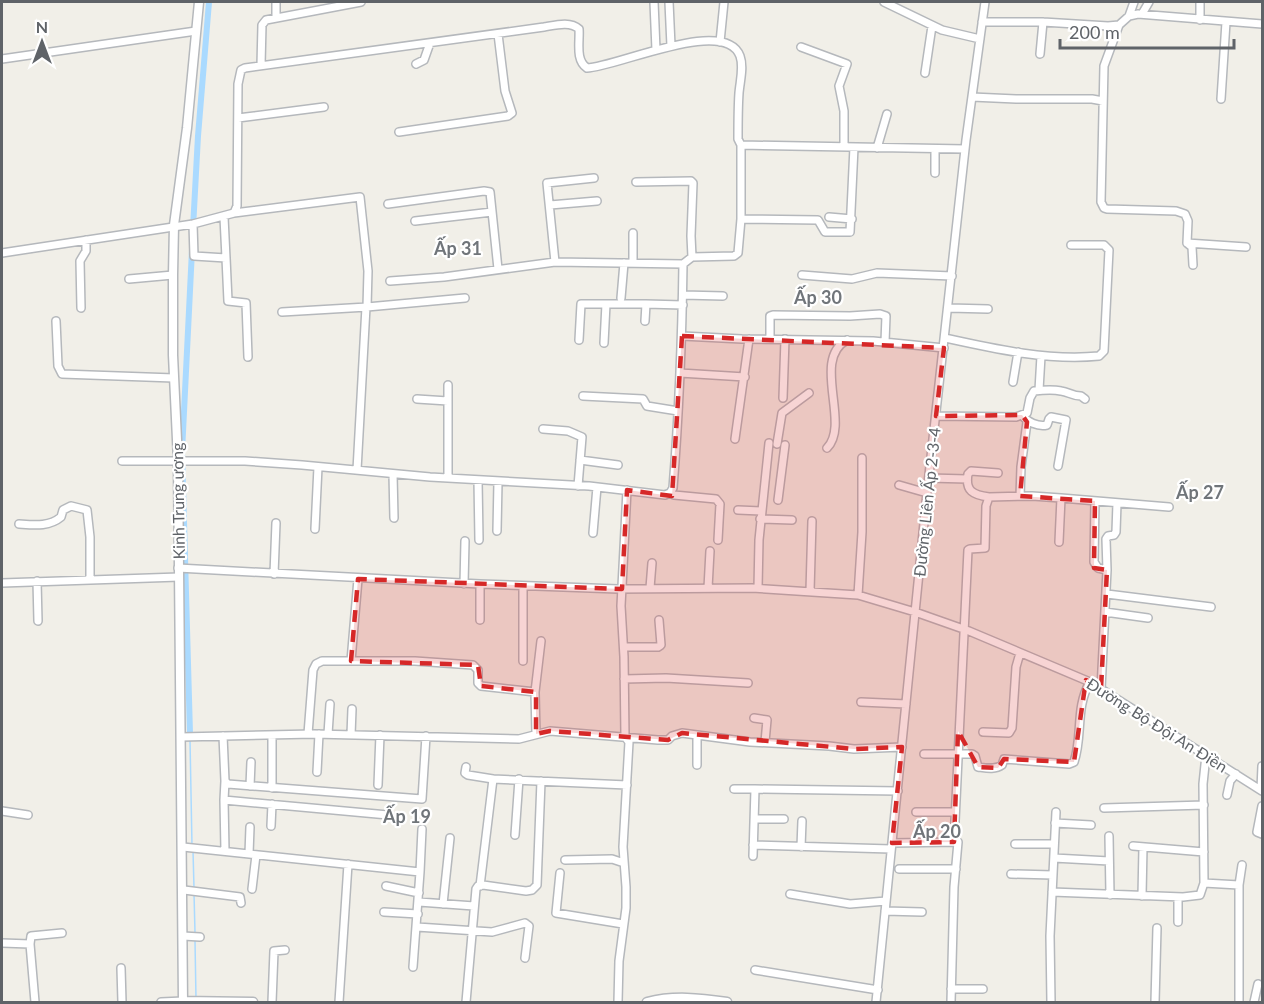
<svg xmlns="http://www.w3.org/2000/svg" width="1264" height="1004" font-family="Lato,sans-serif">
	<rect width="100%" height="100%" fill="#f1efe8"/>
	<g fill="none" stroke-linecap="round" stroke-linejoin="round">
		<path stroke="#aadaff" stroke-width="1.5" d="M190,740L192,846
			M193,851L194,888
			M194,893L195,933
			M195,941L196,999"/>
		<path stroke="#aadaff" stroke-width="6" d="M193,228L198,136L209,2
			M190,733L182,452L192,250"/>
		<g stroke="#b5b8bc" stroke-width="10">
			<path id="minor" d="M654,2L656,50
				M669,2L671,46
				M884,2L942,30L980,39
				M1142,14L1149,2
				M1129,16L1134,2
				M276,17V2
				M1200,20V2
				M982,22H1043L1108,26L1119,25L1129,16L1138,14L1262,24
				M1119,25L1104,66L1101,202L1104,208L1107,209L1176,211L1185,214L1188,221L1187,243L1192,247L1193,265
				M720,42L724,2
				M801,47L847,64L839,86L844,111V147
				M1040,54L1043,22
				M2,59L196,31
				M416,64L424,60L430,43
				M261,65L262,25L266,20L361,2
				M925,73L932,26
				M972,97L1016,99H1092L1103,101
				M1221,99L1226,22
				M238,118L324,107
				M399,132L508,116L512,113L505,91L498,34
				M741,145L965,149
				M877,148L887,114
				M935,149V173
				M636,182L691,181L693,183L691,236L692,257
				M388,204L484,191L490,192L498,269
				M550,205L597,201
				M234,213L360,197L368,271L367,307
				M224,217L226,258
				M829,217L852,219
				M415,221L492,212
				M193,224L194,256L226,258L228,301L246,303L248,357
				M633,233V263
				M1187,243L1246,247
				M2,253L193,224L234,213L237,206L238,84L241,70L245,68L544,27C556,25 570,21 579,29C580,42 575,60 587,68C617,67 725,16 740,56C744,67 740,81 739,93C738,108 738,124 738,139L741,145V219L818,220L825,232H850L854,147
				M555,262L547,183L594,178
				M683,264L692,257L734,256L738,253L741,219
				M802,275L852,279L877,273L952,276
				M129,279L173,275
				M683,295L723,296
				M621,298L624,263
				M81,308L80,261L86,251V240
				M949,308L988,309
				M282,312L367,307L465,298
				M56,321L58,366L62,374L174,378
				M645,321L646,304L683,305
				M682,336L742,339L873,341L944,348
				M945,338C995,349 1048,361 1099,356L1104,351L1109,250L1104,245H1071
				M770,339V316L773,315L850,316L880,314L886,316L885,342
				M579,340L581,304H646
				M604,343L606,304
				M680,373L745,377
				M1013,382L1018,352
				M448,385V478
				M1039,390L1041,356
				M583,396L643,399L647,406L678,411
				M783,398L785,339
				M417,399L448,401
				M1022,415C1027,422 1038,427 1047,425L1049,419L1051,417L1066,420L1058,466
				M936,416L1016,417L1027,413L1030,398L1034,391C1043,390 1052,389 1061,391C1069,392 1072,396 1081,396L1085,399
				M543,429L568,431L582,437L578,486
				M735,439L749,339
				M777,444L782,413L809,393
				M827,448C851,424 811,359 847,340
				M580,460L618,465
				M122,461H245L302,465L430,477L589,486L665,495L670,493L673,488C679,413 682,339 683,264L555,262L444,277L390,281
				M357,470L366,307
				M393,474L394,518
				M929,478L967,479
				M478,480L479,540
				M899,485L927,493
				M670,493L674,495L716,499L720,504L718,540
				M1020,496L1021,467L1027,422
				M989,497C973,495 965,491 968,474L971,471L998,473
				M1061,498L1169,507
				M778,500L785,445
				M1095,501L1094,562L1098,568L1107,570L1101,689
				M738,510L761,511
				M760,519L792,520
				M19,524C34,525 49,527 61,517L63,510L71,506L87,510L90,537V579
				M315,529L318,467
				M497,531L498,482
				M593,533L597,487
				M178,568L480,584L618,589L752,588L858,595L915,612L969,631L1090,682L1262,791
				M1107,570L1106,539L1108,536L1114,535L1116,532L1117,503
				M274,574L276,523
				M37,581L38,621
				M2,583L179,577
				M464,584L465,541
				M523,586V661
				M650,588L652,563
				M708,588L710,551
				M758,588L759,540L769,443
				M810,591L812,521
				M1107,594L1211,607
				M858,595L862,532V458
				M1105,612L1148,618
				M480,620V584
				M624,647H658L661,645L659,620
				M351,661L358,579
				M624,679L666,678L748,683
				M535,692L541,641
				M861,702L906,704
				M754,718L767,720L765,742
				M983,732L1009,733L1012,728L1016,667L1020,653
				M308,734L313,670L316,664L322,661H415L473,665L478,670V683L481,686L535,692L536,734
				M328,734L330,704
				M272,735V788
				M351,735L352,709
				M223,736L225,781L228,784L422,799L426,736
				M181,737L314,734L519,739L550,731L658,740H668L672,736L682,733L750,742L829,746L854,749L902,747
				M924,754H972L975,756L978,767C986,768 995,770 1002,765L1004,759L1069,764L1074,762C1083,736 1075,707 1090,682
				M697,765V735
				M466,767L465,773L468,775L493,779
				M317,772L319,734
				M225,781L224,800L388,815
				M378,785L380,735
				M250,786L251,762
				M734,789H755
				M1261,789L1262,766
				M1227,795L1230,781L1236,774
				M224,800L225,851
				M1262,806L1257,832L1262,834
				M1104,808L1204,805
				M2,811L28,815
				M916,812H955
				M754,819H784
				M1055,823L1091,825
				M271,826L272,804
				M515,835L519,779
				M1109,836L1110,895
				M954,842L968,550L970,549L985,548L986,506L989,497L1032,496L1061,498L1059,542
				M892,843L958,842L954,887L951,1002
				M1015,844H1054
				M753,845L891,849
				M1133,846L1204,852
				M183,847L420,872L422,829
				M801,847L802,821
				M249,854L250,827
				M753,856L755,789L898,791
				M1054,858L1109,861
				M565,860L612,859L624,863
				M899,869H956
				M560,873L556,913L623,924
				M1011,874L1053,875
				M1204,883L1239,885
				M386,886L419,893
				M480,886L493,779L627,785
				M252,889L256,855
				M184,890L240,897L241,903
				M1052,892L1183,897L1200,895L1204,883L1203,784L1206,755
				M790,894L850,904L886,901
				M1142,896L1143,847
				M1178,897V922
				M419,902L474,906
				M443,904L450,838
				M885,911L922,912
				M384,912L418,914
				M417,927L492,932L525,923L529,926L525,958
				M183,936L200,937
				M2,943L30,944L35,1002
				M30,944L31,936L62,933
				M413,967L420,872
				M121,968L122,1002
				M755,970L878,990
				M951,989H983
				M161,1002L183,1001
				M272,1002L274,951L285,950
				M339,1002L348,864
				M466,1002L476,889L478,886L483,885L526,891L532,890L537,885L541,781
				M618,1002L619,961L626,908V887L623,847L629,742L625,737L624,657L621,606L627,490
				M876,1002L927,493L966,140L985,2
				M1051,1002L1050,936L1056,812
				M1155,1002L1157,928
				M1239,1002V885L1242,865
				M1254,1002L1258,984"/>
		</g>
		<g stroke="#b5b8bc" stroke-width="11">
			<path id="tertiary" d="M183,1001L253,1002
				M183,1002L178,461L173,355V275L174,225L187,128L199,2
				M647,1002C674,995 700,998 727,1002"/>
		</g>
		<use href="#minor" stroke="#fff" stroke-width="7"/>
		<use href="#tertiary" stroke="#fff" stroke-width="8"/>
	</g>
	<path fill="#d62828" fill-opacity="0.2" stroke="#d62828" stroke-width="4.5" stroke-dasharray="12 8" stroke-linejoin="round" d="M682,336L944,348L936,416L1022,415L1027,422L1020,496L1095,501L1094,568L1107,570L1101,689L1086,680L1074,762L1004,759L998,768L978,767L958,731L954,842L892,843L902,747L854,749L682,733L668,740L550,731L536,734V692L481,686L478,665L351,661L358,579L622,589L627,490L672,496Z"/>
	<g text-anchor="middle" stroke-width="4.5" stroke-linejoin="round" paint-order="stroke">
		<g font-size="16" fill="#5f6368" stroke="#fff">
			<text transform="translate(178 501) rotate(-91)" y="6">Kinh Trung ương</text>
			<text transform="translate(927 502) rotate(-84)" y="6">Đường Liên Ấp 2-3-4</text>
			<text transform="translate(1157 725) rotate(32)" y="6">Đường Bộ Đội An Điền</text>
		</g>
		<g font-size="18" font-weight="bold" fill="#70757a" stroke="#fff">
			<text x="458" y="255">Ấp 31</text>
			<text x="818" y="304">Ấp 30</text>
			<text x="1200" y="499">Ấp 27</text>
			<text x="407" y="823">Ấp 19</text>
			<text x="937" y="838">Ấp 20</text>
		</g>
	</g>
	<rect width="1264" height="1004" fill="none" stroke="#5f6368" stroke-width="6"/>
	<g transform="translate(42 42)" stroke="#ffffff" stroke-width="4.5" paint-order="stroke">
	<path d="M0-4.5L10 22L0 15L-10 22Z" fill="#5f6368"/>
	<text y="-9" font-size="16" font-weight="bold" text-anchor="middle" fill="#5f6368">N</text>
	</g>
	<path d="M1060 39v9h174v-9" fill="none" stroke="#5f6368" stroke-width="3"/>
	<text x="1069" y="39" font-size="18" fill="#5f6368" stroke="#ffffff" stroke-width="4.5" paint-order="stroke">200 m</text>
</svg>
